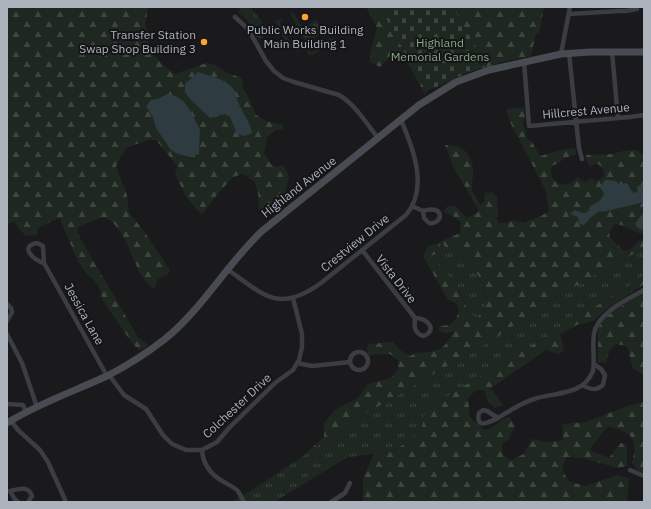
<svg xmlns="http://www.w3.org/2000/svg" width="651" height="509" font-family="'IBM Plex Sans',sans-serif">
	<defs>
		<pattern id="grass-tufts" width="24" height="20" patternUnits="userSpaceOnUse"><rect width="24" height="20" fill="#1f2820"/><path d="M3 7l-1-3M5 7V3M7 7l1-3M15 17l-1-3M17 17v-4M19 17l1-3" fill="none" stroke="#3d453e"/></pattern>
		<pattern id="forest-firs" width="22" height="20" patternUnits="userSpaceOnUse"><rect width="22" height="20" fill="#1f2820"/><path d="M5 1l3.5 6h-7zM16 11l3.5 6h-7z" fill="#3d453e"/></pattern>
		<pattern id="cemetery-stones" width="16" height="16" patternUnits="userSpaceOnUse"><rect width="16" height="16" fill="#1f2820"/><path d="M2 7V4a2 2 0 0 1 4 0v3zM10 15v-3a2 2 0 0 1 4 0v3z" fill="#3d453e"/></pattern>
	</defs>
	<rect width="100%" height="100%" fill="#1a1a1d"/>
	<path fill="url(#grass-tufts)" d="M240,7H250L261,20L266,34L261,39L257,37L246,19L239,13Z
		M293,12L303,28L316,20L322,31L326,29L327,31L306,42L290,13Z
		M282,18L283,19L279,22L293,48L298,46L300,50L298,51L290,49L275,21Z
		M329,38L333,39V43L312,55L308,54L307,51L310,50L311,53L331,42Z
		M442,241L446,249H456C468,260 479,274 484,290C486,296 485,303 485,309L476,319L468,310L461,294L431,256L440,252L437,244Z
		M644,248V277L426,409L421,431L393,452L348,457L274,502H232L252,490L302,457L350,423L495,338L556,297Z"/>
	<path fill="url(#forest-firs)" d="M7,7H148L145,27L153,36L146,48L168,69L175,74L206,63L214,65L228,73L242,78L243,89L248,96L256,115L266,121L283,125V129L276,130L267,137L264,153L270,163L276,167L283,165L289,176C284,195 285,208 266,218L259,209L258,193L255,182L243,174L233,177L216,196L202,214C187,201 183,191 175,173L178,167L156,140H148L126,148L116,166L127,195L129,213L144,231L170,270L167,275L158,279L154,289C133,274 132,242 114,224C112,221 107,219 104,217L89,222L77,228L80,238L138,337L148,345L140,351L132,343L102,299L100,289L94,280L85,272L77,259L60,219H56L38,228L36,235L26,236L18,228L15,222L7,224Z
		M366,7H380L426,91L425,95L411,68L404,59L393,53L380,67L370,62L371,50L377,28Z
		M453,7H544L539,33H536L531,56L502,62L487,67Z
		M513,108H524L525,117L523,122L527,138L532,142L540,156L561,150L575,148L576,154L563,159L559,163L552,166C547,177 558,189 570,183C572,182 575,179 577,177L585,182L592,178L596,181L605,176L602,167L596,163L590,167L587,161L586,155L612,154L623,151L637,150L641,154H644V234C633,233 626,224 615,224L609,232L610,238L623,250L629,251L637,242L644,240V248L556,297L495,338L350,423L302,457L324,437V423L336,409L358,398L368,384L391,378L398,370V360L390,354L370,355L367,350L368,344L393,342L400,350L410,356C418,351 419,353 428,352C442,352 448,342 454,331L446,333L438,331L440,326L450,325L456,319L459,310L456,303L448,300L423,256L428,246L437,244L440,252L431,256L453,280L468,310L476,318L485,309C485,303 485,298 485,292C482,277 467,259 456,249H446L442,241L460,233L461,222L453,216L443,212L447,207L454,205L467,218L478,212V209L453,166L445,145C464,145 474,155 473,175C473,179 471,184 472,188C472,193 478,200 480,205L484,202L485,193L492,192L497,197L498,214L496,219L499,223H505L514,220L523,223L541,216L549,211L546,191L511,124L506,110Z
		M644,277V284L604,311L593,321L577,325L560,334L564,350L558,354L546,350L491,388L503,405L495,408L488,401L484,390H476L468,398L470,417L484,430L489,429L507,417L510,418L515,425L509,439L502,444L503,455L511,460L524,454L532,439L548,442L563,440L562,424L586,422L627,406L644,402V473L638,471L632,463C639,436 631,433 608,426L589,450L609,458L621,443L627,444V466L618,468L582,458L566,457L562,470L569,481L585,486L618,475L629,478L627,500L632,502H363V478L374,454L393,452L421,431L426,409Z
		M644,292V360L643,374L633,369L627,346L616,344L609,351L606,363L598,362V328L605,317Z"/>
	<path fill="url(#cemetery-stones)" d="M380,7H453L487,67C464,71 448,84 426,91Z"/>
	<path fill="#2e3c42" d="M198,72C210,76 227,79 234,90C236,94 236,98 238,102C243,113 249,121 252,133L244,136L237,134L230,117L225,114L210,118L190,99L185,92V84Z
		M167,94L176,96L184,102L190,110L200,130L199,154L190,157L178,154L171,150L156,128L153,117L146,106L151,100L158,99Z
		M605,180L615,181L619,184L627,183L633,193L638,192L637,187L640,185L644,188V202L607,211L598,212L590,218L584,225L579,224L578,217L570,214L575,210L582,213H588L590,206C597,203 602,201 604,193L600,187Z
		M644,213V230L638,228L635,224L639,218Z"/>
	<g fill="none" stroke-linecap="round" stroke-linejoin="round">
		<path stroke="#3b3d42" stroke-width="4.5" d="M569,14L619,11H626L637,9
			M235,17L248,29L266,61L274,71L283,78L294,82L339,95C356,105 366,123 378,138
			M612,52L618,118
			M569,53L579,148L582,159
			M561,54L570,7
			M524,61L529,126L630,117L644,115
			M412,206L423,211C446,204 443,225 429,223L424,218L423,211
			M37,243L43,246L44,263C33,260 19,246 37,243Z
			M362,250L415,318
			M44,263L107,376
			M227,269C264,295 278,314 321,283L406,215C429,188 413,148 401,120
			M7,304L11,308L12,312L7,321
			M415,318C430,318 437,332 423,336C414,333 414,326 415,318Z
			M7,334L22,363L37,407
			M350 361a9 9 0 1 1 18 0a9 9 0 1 1-18 0Z
			M297,363L312,366L350,362
			M109,375L124,395L146,409L163,435L172,444L186,450H202L217,442L229,428L275,383L293,370L299,360L302,347V334L293,298
			M583,385C590,390 596,391 603,385L605,375L601,369L594,364
			M7,404L23,405L26,412
			M483,410L487,411L498,418C490,422 475,430 479,413Z
			M498,418C509,411 521,403 534,399C555,392 583,396 593,371C595,359 592,346 594,334C596,314 628,299 644,290
			M11,421L18,430L40,450L48,462L66,502
			M202,450C203,465 211,475 224,482C229,485 234,487 238,491C240,494 242,499 244,502
			M630,470L644,476
			M18,502L14,498L10,491C19,489 28,485 32,496L28,502
			M331,502L345,493L350,483"/>
		<path stroke="#484c52" stroke-width="7" d="M7,423C39,403 75,391 109,375C128,365 147,353 165,339C203,308 227,264 262,231L419,105L456,82L489,70L561,54L590,52H644"/>
	</g>
	<g fill="#ffa330" stroke="#151518" stroke-width="1.5">
		<circle cx="305" cy="17" r="4"/>
		<circle cx="204" cy="42" r="4"/>
	</g>
	<g text-anchor="middle" stroke-width="4" stroke-linejoin="round" paint-order="stroke">
		<g font-size="12" fill="#acb3bd" stroke="#151518">
			<text x="305" y="34">Public Works Building<tspan x="305" dy="14">Main Building 1</tspan></text>
			<text x="196" y="39" text-anchor="end">Transfer Station<tspan x="196" dy="14">Swap Shop Building 3</tspan></text>
		</g>
		<g font-size="12" fill="#83aa81" stroke="#151518">
			<text x="440" y="47">Highland<tspan x="440" dy="14">Memorial Gardens</tspan></text>
		</g>
		<g font-size="12" fill="#acb3bd" stroke="#151518">
			<text transform="translate(586 111) rotate(-5)" y="4">Hillcrest Avenue</text>
			<text transform="translate(299 187) rotate(-38)" y="4">Highland Avenue</text>
			<text transform="translate(355 243) rotate(-39)" y="4">Crestview Drive</text>
			<text transform="translate(396 279) rotate(52)" y="4">Vista Drive</text>
			<text transform="translate(84 314) rotate(61)" y="4">Jessica Lane</text>
			<text transform="translate(237 406) rotate(-43)" y="4">Colchester Drive</text>
		</g>
	</g>
	<rect width="651" height="509" fill="none" stroke="#acb3bd" stroke-width="16"/>
</svg>
